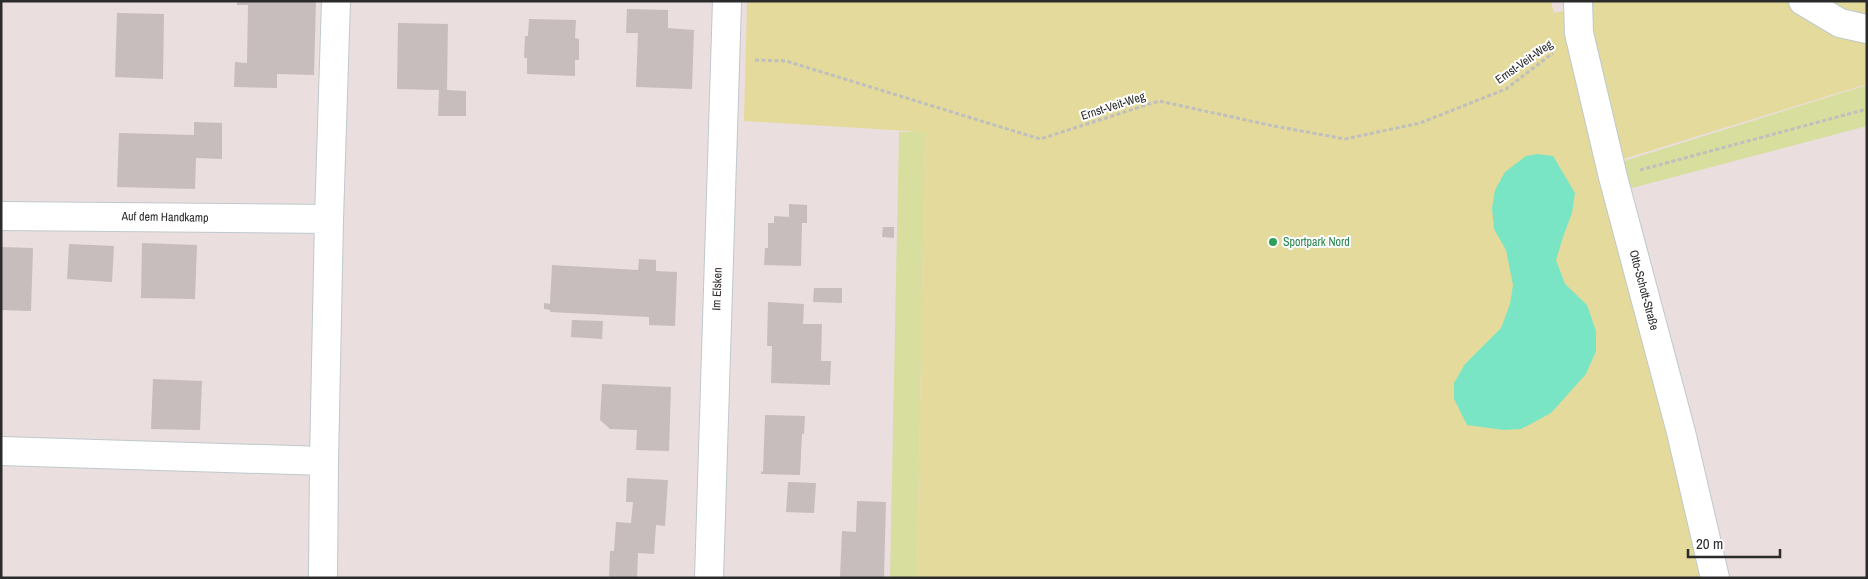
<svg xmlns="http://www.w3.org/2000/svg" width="1868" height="579" font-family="'Archivo Narrow',sans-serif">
	<rect width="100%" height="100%" fill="#ebdede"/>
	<path fill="#d7de9e" d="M1867,85V126L1628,189L1621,162Z
		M925,131L917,578H890L899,132Z"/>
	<path fill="#e4da9b" d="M747,1H1551L1554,13L1572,9V1H1867V84L1620,160L1704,578H917L925,132L744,121Z"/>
	<path fill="#79e5c5" d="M1537,154L1553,156L1575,193L1572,213L1563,237L1556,260L1565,284L1587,305L1596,331V351L1586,374L1551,413L1521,429L1504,430L1467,425L1454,399V383L1465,364L1501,328L1510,304L1513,285L1506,250L1494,229L1492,208L1495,190L1505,172L1526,156Z"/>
	<path fill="#c7bdbc" d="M237,1H316L314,75L277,74V88L234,87L235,62L247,63L248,5H237Z
		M627,9L668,10V28L694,30L692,89L636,87L638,33H626Z
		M117,13L164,14L163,79L115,77Z
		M529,19L576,20L575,38L579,39V60H575V76L527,74V58H524L525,36H528Z
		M398,23L448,24L447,90L466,91V116H438L439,90L397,89Z
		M194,122L222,123V159L196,158L195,189L117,187L119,133L194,135Z
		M789,204L807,205V223H802L801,266L764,265L765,248H768V223H774V216L789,217Z
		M883,227H894V238L882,237Z
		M142,243L197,245L195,299L141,298Z
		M69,244L114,246L112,282L67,279Z
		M1,247L33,248L31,311L1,310Z
		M639,259L656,260V271L677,272L675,326L649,325V317L550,312V310L544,309V303L550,304L552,265L638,270Z
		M814,288H842V303L813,302Z
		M768,302L804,304L803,324H822L821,361H831L830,385L771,383L772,346H767Z
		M572,320L603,321L602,339L571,337Z
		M153,379L202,381L200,430L151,429Z
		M602,384L671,387L669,451L636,450L637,430L610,429L600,420Z
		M765,415L805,416L804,434H802L800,475L761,474V471L763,472Z
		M627,478L668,480L665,526L656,525L654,554L638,553L637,578H609L610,551H614L616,522L631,523L633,502H626Z
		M788,482L816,483L814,513L786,512Z
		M857,501L886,502L884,578H840L842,531L856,532Z"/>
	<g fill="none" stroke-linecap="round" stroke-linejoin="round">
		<g stroke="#bfc9cc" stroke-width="30">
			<path id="minor" d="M1578,1L1579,33L1613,177L1681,432L1715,578
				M1803,1L1840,23L1867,29
				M1,216L329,219L336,1
				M1,451L324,461L329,219
				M323,578L324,461
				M709,578L727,1"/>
		</g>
		<path stroke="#bfbfbf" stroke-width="3" stroke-dasharray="4 2.5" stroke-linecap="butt" d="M755,60L786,61L1040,139L1159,101L1269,125L1345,139L1420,123L1506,89L1553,53
			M1640,170L1867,109"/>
		<use href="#minor" stroke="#fff" stroke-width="28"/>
	</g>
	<circle fill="#2e9e5b" stroke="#fff" stroke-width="2" cx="1273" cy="242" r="5"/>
	<g text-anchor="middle" stroke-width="4" stroke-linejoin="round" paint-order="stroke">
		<g font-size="12" fill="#2b2b2b" stroke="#fff">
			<text transform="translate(1524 62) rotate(-35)" y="4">Ernst-Veit-Weg</text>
			<text transform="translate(1113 106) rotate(-18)" y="4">Ernst-Veit-Weg</text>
			<text transform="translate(165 217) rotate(1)" y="4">Auf dem Handkamp</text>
			<text transform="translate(717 289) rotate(-88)" y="4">Im Elsken</text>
			<text transform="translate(1644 290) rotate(75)" y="4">Otto-Schott-Straße</text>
		</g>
		<g font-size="12" fill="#27864d" stroke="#fff" text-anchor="start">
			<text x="1283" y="246">Sportpark Nord</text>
		</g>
	</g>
	<rect width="1868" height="579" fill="none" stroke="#2b2b2b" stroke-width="5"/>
	<path d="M1688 549v8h92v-8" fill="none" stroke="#2b2b2b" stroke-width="2.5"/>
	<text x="1696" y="549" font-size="15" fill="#2b2b2b" stroke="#ffffff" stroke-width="4" paint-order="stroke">20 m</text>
</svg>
